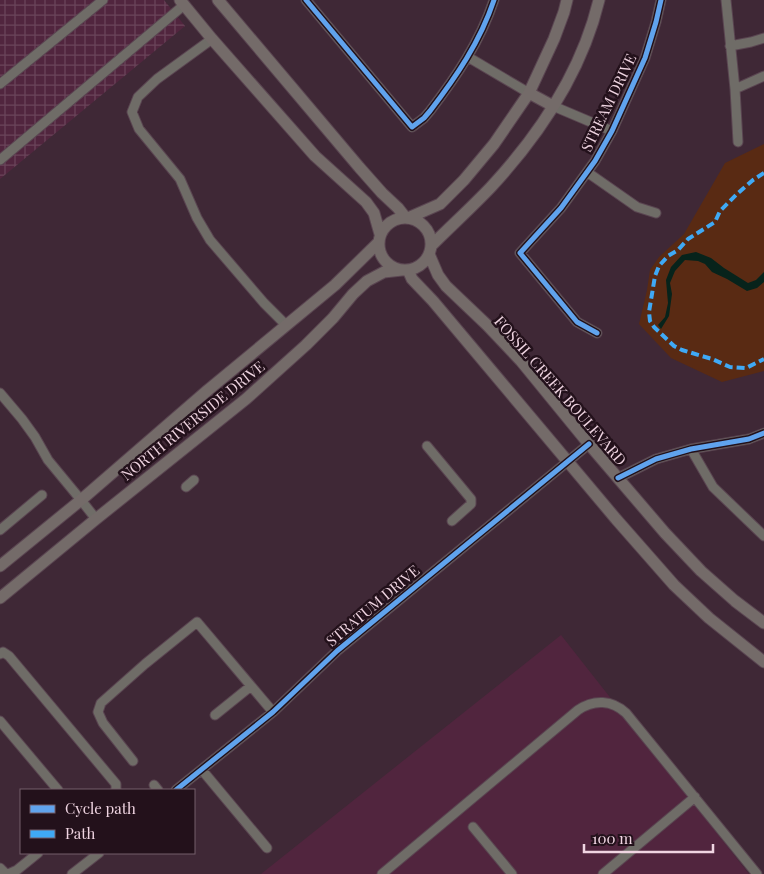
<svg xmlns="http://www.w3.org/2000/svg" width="764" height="874" font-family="'Playfair Display',serif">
	<defs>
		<pattern id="industrial-grid" width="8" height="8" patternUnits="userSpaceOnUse" patternTransform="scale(1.25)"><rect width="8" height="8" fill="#51253e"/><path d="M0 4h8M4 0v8" fill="none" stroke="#6a445a"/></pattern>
	</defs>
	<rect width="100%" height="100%" fill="#3f2836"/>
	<path fill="#51253e" d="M561,635L749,874H261Z"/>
	<path fill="url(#industrial-grid)" d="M0,0H164L185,26L0,179Z"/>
	<path fill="#592a13" d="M764,144V371L722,382L671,358L639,324L647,290L650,270L659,257L684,234L725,163Z"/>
	<path fill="#07231b" d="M696,252L711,258L724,268L748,283L756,280L764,272V282L757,288L747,291L727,279L712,272L705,264L698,261L685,260L675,271L670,283L672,294L669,316L661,329L658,325L665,317L668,303L666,280L671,267L682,255Z"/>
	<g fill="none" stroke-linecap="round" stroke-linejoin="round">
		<g stroke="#5a4551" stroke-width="11">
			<path id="minor" d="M306,0L412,127L424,118L430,111C456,77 480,42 494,0
				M726,0L735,89L738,142
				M212,39L157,79L138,97L132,112L139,129L180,179L197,218L210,240L264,303L286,325
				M730,46L751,42L764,38
				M468,57L529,93
				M0,84L103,0
				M735,89L764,76
				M553,106L612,131
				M0,160L184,5
				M587,172L637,207L656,213
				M597,333L577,322L520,253L561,208L595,161L612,131L645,58L656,22L661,0
				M0,393L22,419L35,437L48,460L81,500L96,519
				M427,446L471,499V504L452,521
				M691,449L713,487L764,536
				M618,478L656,459L691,449L749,439L764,433
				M186,487L194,480
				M0,530L42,495
				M0,654L3,652L9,656L116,784V790
				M215,715L251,686
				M0,721L58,790
				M133,761L103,723L98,712L101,703L145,664L197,622L273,712
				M202,770L267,848
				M154,785L158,790
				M176,790L273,712L337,651L589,444
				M473,827L512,874
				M0,868L6,874
				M8,874L17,870L38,853
				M72,874L99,853
				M382,874L578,710C594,699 612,700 626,713L757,874
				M603,874L695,797"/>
		</g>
		<g stroke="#5a4551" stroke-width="13">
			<path id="major" d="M180,0L212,39L315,156L366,202L374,213L380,234
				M218,0L359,167L382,193L398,208L405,217
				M529,93L553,106
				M379 244a26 26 0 1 1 52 0a26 26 0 1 1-52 0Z
				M408,218L440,204L464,180L494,144L529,93L554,39L564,12L567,0
				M431,246C451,226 472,207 491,187C540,134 582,71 599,0
				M429,254L438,275L446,286L487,325L521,361L588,443L665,533L701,571L735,601L764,623
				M408,270L412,279L433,301L616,519L674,585L709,618L764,662
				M0,566L81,500L208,390L335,285L379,242
				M0,598L96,519L246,399L306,345L333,318L353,294L367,281L384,272L402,270"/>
		</g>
		<use href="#minor" stroke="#6f6c67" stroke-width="9"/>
		<use href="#major" stroke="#746b69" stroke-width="11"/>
		<path stroke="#3fa9f5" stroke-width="4" stroke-dasharray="8 4" stroke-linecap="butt" d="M764,173L753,180L738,193L720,211L715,222L688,239L678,250L668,256L659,266L655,276L649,312L650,321L654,327L674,346L682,350L712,359L730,367L746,368L764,359"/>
		<g stroke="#23111b" stroke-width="8">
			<path id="cycleway" d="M306,0L412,127L424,118L430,111C456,77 480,42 494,0
				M597,333L577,322L520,253L561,208L595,161L612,131L645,58L656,22L661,0
				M618,478L656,459L691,449L749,439L764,433
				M176,790L273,712L337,651L589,444"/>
		</g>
		<use href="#cycleway" stroke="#60a3ed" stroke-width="5"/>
	</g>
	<g text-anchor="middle" stroke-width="5" stroke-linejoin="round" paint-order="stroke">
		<g font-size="15" fill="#f0d5e2" stroke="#23111b">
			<text transform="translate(609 103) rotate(-64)" y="5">STREAM DRIVE</text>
			<text transform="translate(560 391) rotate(49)" y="5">FOSSIL CREEK BOULEVARD</text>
			<text transform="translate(193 421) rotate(-39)" y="5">NORTH RIVERSIDE DRIVE</text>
			<text transform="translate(373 606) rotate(-40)" y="5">STRATUM DRIVE</text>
		</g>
	</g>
	<rect x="20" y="789" width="175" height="65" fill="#23111b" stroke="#755f6b"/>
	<rect x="30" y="805" width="25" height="8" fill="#60a3ed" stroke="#755f6b"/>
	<text x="65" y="814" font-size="15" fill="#f0d5e2">Cycle path</text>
	<rect x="30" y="830" width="25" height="8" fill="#3fa9f5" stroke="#755f6b"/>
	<text x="65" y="839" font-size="15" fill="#f0d5e2">Path</text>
	<path d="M584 844v8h129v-8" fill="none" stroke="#f0d5e2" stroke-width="2.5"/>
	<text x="592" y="844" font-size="15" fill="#f0d5e2" stroke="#23111b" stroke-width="4" paint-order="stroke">100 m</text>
</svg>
